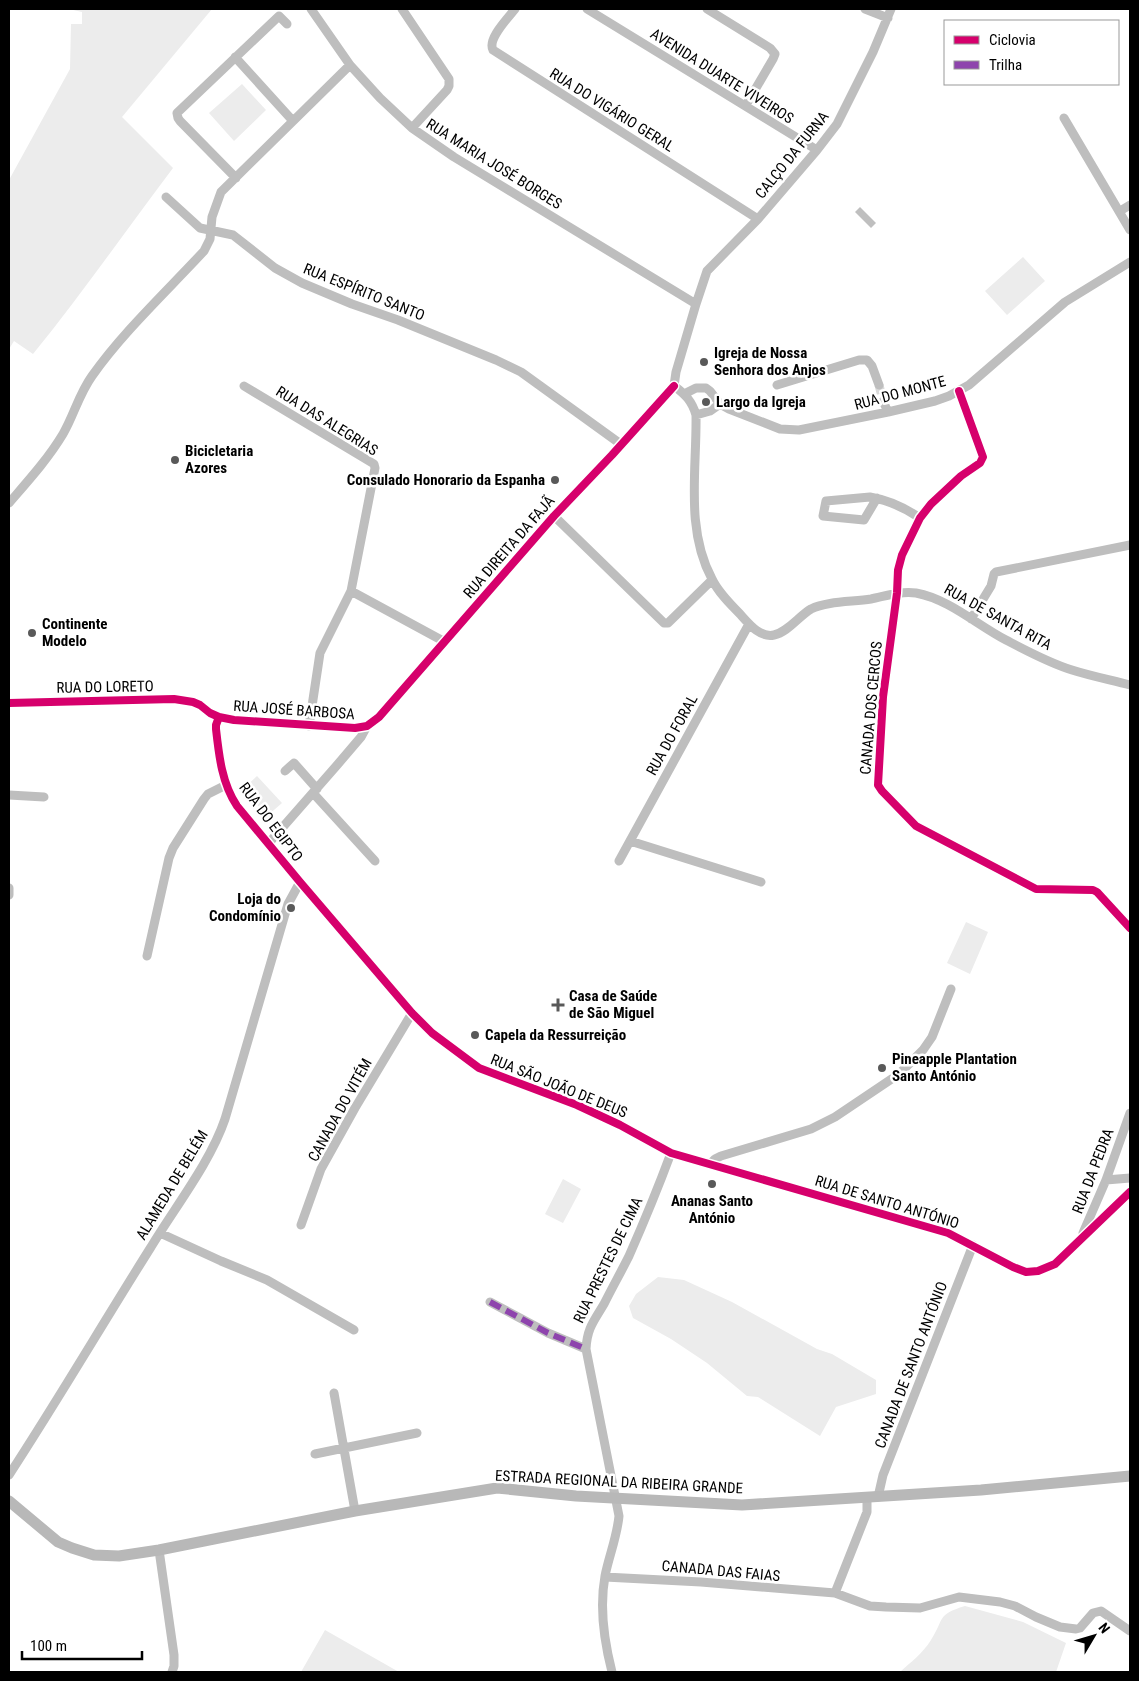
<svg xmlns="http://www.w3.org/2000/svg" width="1139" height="1681" font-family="'Roboto Condensed',sans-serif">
	<rect width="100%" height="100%" fill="#fff"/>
	<path fill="#ececec" d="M69,9H212L122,117L173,168C126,230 82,294 33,354L14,341L9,349V180L70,69L71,24H82V12Z
		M242,84L266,110L234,141L209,113Z
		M1023,257L1045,281L1007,315L985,291Z
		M257,776L282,803L267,816L243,789Z
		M966,922L988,932L970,974L947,963Z
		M563,1179L581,1189L563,1223L545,1214Z
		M658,1277L684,1280L732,1302L817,1349L832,1354L876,1380V1394L836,1407L820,1436L758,1397L747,1396L707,1363L671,1339L633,1318L629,1306L636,1294Z
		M965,1606L1023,1622L1066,1643L1056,1672H900C911,1662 923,1653 931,1640C945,1618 936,1615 965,1606Z
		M325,1630L399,1672H301Z"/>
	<path fill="#bfbfbf" d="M860,207L876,223L871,228L855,212Z"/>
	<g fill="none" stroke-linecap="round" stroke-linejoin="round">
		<path stroke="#d9d9d9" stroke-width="9" stroke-dasharray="9 4.5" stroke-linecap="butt" d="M879,385L883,401"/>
		<path stroke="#bebebe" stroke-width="9" d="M311,9L350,65L380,98L412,128L454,157L696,304
			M402,9L449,79V86L447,90L412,128
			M515,9C508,18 487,39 493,50L758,219
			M587,9L817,150
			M707,9L770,48L775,54L773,59L746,105
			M865,9L888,18
			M235,57L293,121
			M1064,118L1130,230
			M236,178L180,121L178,118L177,113L279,16L287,24
			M166,197L200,228L233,235L275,268L302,283L352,304L398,320L496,360L521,372L622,445
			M1120,211L1130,205
			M777,385L859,360H867L872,366L879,385
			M244,386L374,464L375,468L351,591L445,642
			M674,386C685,394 692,401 696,415C697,469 685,529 712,579C718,592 730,604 740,614C749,624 760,638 774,635C788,632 799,616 811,609C827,601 853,602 871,599C886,596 900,591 916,593C949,599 977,625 1006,640C1027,651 1049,663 1072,670C1091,676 1111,680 1130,685
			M674,386L676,372L696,304L707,271L758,219L817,150L837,124L873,52L891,9
			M959,391L983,457L980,463L961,476L931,504L920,518L902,555L898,570L897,593L883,697L878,785L882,791L916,826L1036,889L1093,890L1097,892L1130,928
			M684,394L696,388H706L710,391L720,404L729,409L780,429L799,430L888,412L935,401L949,396L969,385L1065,302L1130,262
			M883,401L888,412
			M696,415L710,411L720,404
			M877,498L864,520L823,516L826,501L870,497C888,500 905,508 920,518
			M9,503C28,481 48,459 63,434C74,415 79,394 92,376C123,332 167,291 204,251L210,239L212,217L221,192L350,65
			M554,516L664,623H668L712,580
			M971,619L991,586L994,574L996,572L1130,545
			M9,703L174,699L193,702L200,705L210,713L219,717L234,720L355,728L367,726L379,717L554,516L612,455L674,386
			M219,717L216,725V729C219,756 222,784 237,806L300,882L412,1013L432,1033L479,1068L577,1105L620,1125L671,1153L948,1233L1013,1267L1026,1272L1038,1271L1055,1264L1130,1192
			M309,726L320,653L351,591
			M285,771L294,763L317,789
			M313,793L375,861
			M9,795L44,797
			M630,841L761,882
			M268,844L338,764L361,737L367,726
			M619,861L749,624
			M9,888V895
			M147,956L169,858L173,848L204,799L208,794L226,785
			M710,1164L715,1159L721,1156L811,1129L835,1117L899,1074L923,1050L932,1037L951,989
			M1106,1180L1130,1178
			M301,1225L321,1169L355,1108L412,1013
			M160,1233L221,1261L267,1280L354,1330
			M1083,1233L1106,1180L1130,1113
			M490,1302L548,1333L586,1349
			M334,1393L355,1511
			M315,1454L417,1433
			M9,1475C58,1400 103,1323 151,1247C175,1207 210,1163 225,1119L288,904L300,882
			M878,1497L883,1475L973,1245
			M159,1550L174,1655V1666L172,1672
			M605,1577L701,1582L835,1593L870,1606L886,1607L920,1608L959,1597L1000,1602L1015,1606L1036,1617L1060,1627L1076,1629L1080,1628L1093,1613L1101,1611L1130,1631
			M835,1593L867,1512V1497
			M612,1672C604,1641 599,1609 605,1576C609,1556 617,1537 619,1516L586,1349C587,1328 594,1321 604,1304C612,1288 621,1272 629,1256C644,1222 658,1188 671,1153"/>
		<path stroke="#b8b8b8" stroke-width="11" d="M9,1501L58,1542L72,1548L94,1555L119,1556L159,1550L355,1511L497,1488L576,1496L742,1505L981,1490L1130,1476"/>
		<path stroke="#8e44ad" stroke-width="6" stroke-dasharray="12 6" stroke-linecap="butt" d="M490,1302L548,1333L586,1349"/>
		<g stroke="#fff" stroke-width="11">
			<path id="cycleway" d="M959,391L983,457L980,463L961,476L931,504L920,518L902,555L898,570L897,593L883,697L878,785L882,791L916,826L1036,889L1093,890L1097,892L1130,928
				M9,703L174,699L193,702L200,705L210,713L219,717L234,720L355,728L367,726L379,717L554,516L612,455L674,386
				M219,717L216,725V729C219,756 222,784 237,806L300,882L412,1013L432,1033L479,1068L577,1105L620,1125L671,1153L948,1233L1013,1267L1026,1272L1038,1271L1055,1264L1130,1192"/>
		</g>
		<use href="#cycleway" stroke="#d6006c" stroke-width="8"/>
	</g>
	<g fill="#595959" stroke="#fff" stroke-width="2">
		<circle cx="704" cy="362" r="5"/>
		<circle cx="706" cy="402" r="5"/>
		<circle cx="175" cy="460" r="5"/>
		<circle cx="555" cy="480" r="5"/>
		<circle cx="32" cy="633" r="5"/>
		<circle cx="291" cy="908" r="5"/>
		<path d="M555.5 997.5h5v5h5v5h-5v5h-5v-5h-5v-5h5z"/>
		<circle cx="475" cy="1035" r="5"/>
		<circle cx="882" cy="1068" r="5"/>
		<circle cx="712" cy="1184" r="5"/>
	</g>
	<g text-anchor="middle" stroke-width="5" stroke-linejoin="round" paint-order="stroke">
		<g font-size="15" fill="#000" stroke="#fff">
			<text transform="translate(722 76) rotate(32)" y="5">AVENIDA DUARTE VIVEIROS</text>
			<text transform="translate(612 110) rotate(32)" y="5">RUA DO VIGÁRIO GERAL</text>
			<text transform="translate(792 155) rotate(-51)" y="5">CALÇO DA FURNA</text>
			<text transform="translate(494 164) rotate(32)" y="5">RUA MARIA JOSÉ BORGES</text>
			<text transform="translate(364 292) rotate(22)" y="5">RUA ESPÍRITO SANTO</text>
			<text transform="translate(900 393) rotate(-15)" y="5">RUA DO MONTE</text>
			<text transform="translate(327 421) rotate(32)" y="5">RUA DAS ALEGRIAS</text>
			<text transform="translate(509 547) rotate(-49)" y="5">RUA DIREITA DA FAJÃ</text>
			<text transform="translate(998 617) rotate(29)" y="5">RUA DE SANTA RITA</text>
			<text transform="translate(105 687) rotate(-1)" y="5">RUA DO LORETO</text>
			<text transform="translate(871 708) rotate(-85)" y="5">CANADA DOS CERCOS</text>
			<text transform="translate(294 710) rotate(4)" y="5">RUA JOSÉ BARBOSA</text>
			<text transform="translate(672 735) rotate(-61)" y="5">RUA DO FORAL</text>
			<text transform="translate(271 822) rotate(53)" y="5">RUA DO EGIPTO</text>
			<text transform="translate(559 1086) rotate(22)" y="5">RUA SÃO JOÃO DE DEUS</text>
			<text transform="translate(340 1110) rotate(-61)" y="5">CANADA DO VITÉM</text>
			<text transform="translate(1093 1171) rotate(-69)" y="5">RUA DA PEDRA</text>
			<text transform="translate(172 1185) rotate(-59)" y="5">ALAMEDA DE BELÉM</text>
			<text transform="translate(887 1202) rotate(17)" y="5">RUA DE SANTO ANTÓNIO</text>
			<text transform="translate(608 1260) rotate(-64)" y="5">RUA PRESTES DE CIMA</text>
			<text transform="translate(911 1365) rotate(-69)" y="5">CANADA DE SANTO ANTÓNIO</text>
			<text transform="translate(619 1482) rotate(3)" y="5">ESTRADA REGIONAL DA RIBEIRA GRANDE</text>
			<text transform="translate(721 1571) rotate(5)" y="5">CANADA DAS FAIAS</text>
		</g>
		<g font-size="15" font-weight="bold" fill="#000" stroke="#fff" text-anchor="start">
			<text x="714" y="358">Igreja de Nossa<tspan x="714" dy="17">Senhora dos Anjos</tspan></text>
			<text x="716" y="407">Largo da Igreja</text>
			<text x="185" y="456">Bicicletaria<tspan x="185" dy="17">Azores</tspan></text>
			<text x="545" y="485" text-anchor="end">Consulado Honorario da Espanha</text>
			<text x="42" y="629">Continente<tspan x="42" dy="17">Modelo</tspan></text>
			<text x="281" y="904" text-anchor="end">Loja do<tspan x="281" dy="17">Condomínio</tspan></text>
			<text x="569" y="1001">Casa de Saúde<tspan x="569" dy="17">de São Miguel</tspan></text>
			<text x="485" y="1040">Capela da Ressurreição</text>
			<text x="892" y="1064">Pineapple Plantation<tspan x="892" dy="17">Santo António</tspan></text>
			<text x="712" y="1206" text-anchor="middle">Ananas Santo<tspan x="712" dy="17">António</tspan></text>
		</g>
	</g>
	<rect width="1139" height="1681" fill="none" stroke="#000000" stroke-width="20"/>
	<rect x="944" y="20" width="175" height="65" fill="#ffffff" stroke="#999999"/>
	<rect x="954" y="36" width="25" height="8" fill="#d6006c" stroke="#999999"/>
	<text x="989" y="45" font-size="15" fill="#000000">Ciclovia</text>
	<rect x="954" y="61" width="25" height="8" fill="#8e44ad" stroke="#999999"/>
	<text x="989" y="70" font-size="15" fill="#000000">Trilha</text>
	<g transform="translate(1094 1636) rotate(52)" stroke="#ffffff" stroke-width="4" paint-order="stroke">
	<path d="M0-4L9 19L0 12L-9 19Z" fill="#000000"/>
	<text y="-8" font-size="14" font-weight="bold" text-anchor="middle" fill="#000000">N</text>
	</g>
	<path d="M22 1651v8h120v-8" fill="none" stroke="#000000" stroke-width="2.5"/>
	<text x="30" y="1651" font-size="15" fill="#000000" stroke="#ffffff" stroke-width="4" paint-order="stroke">100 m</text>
</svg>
